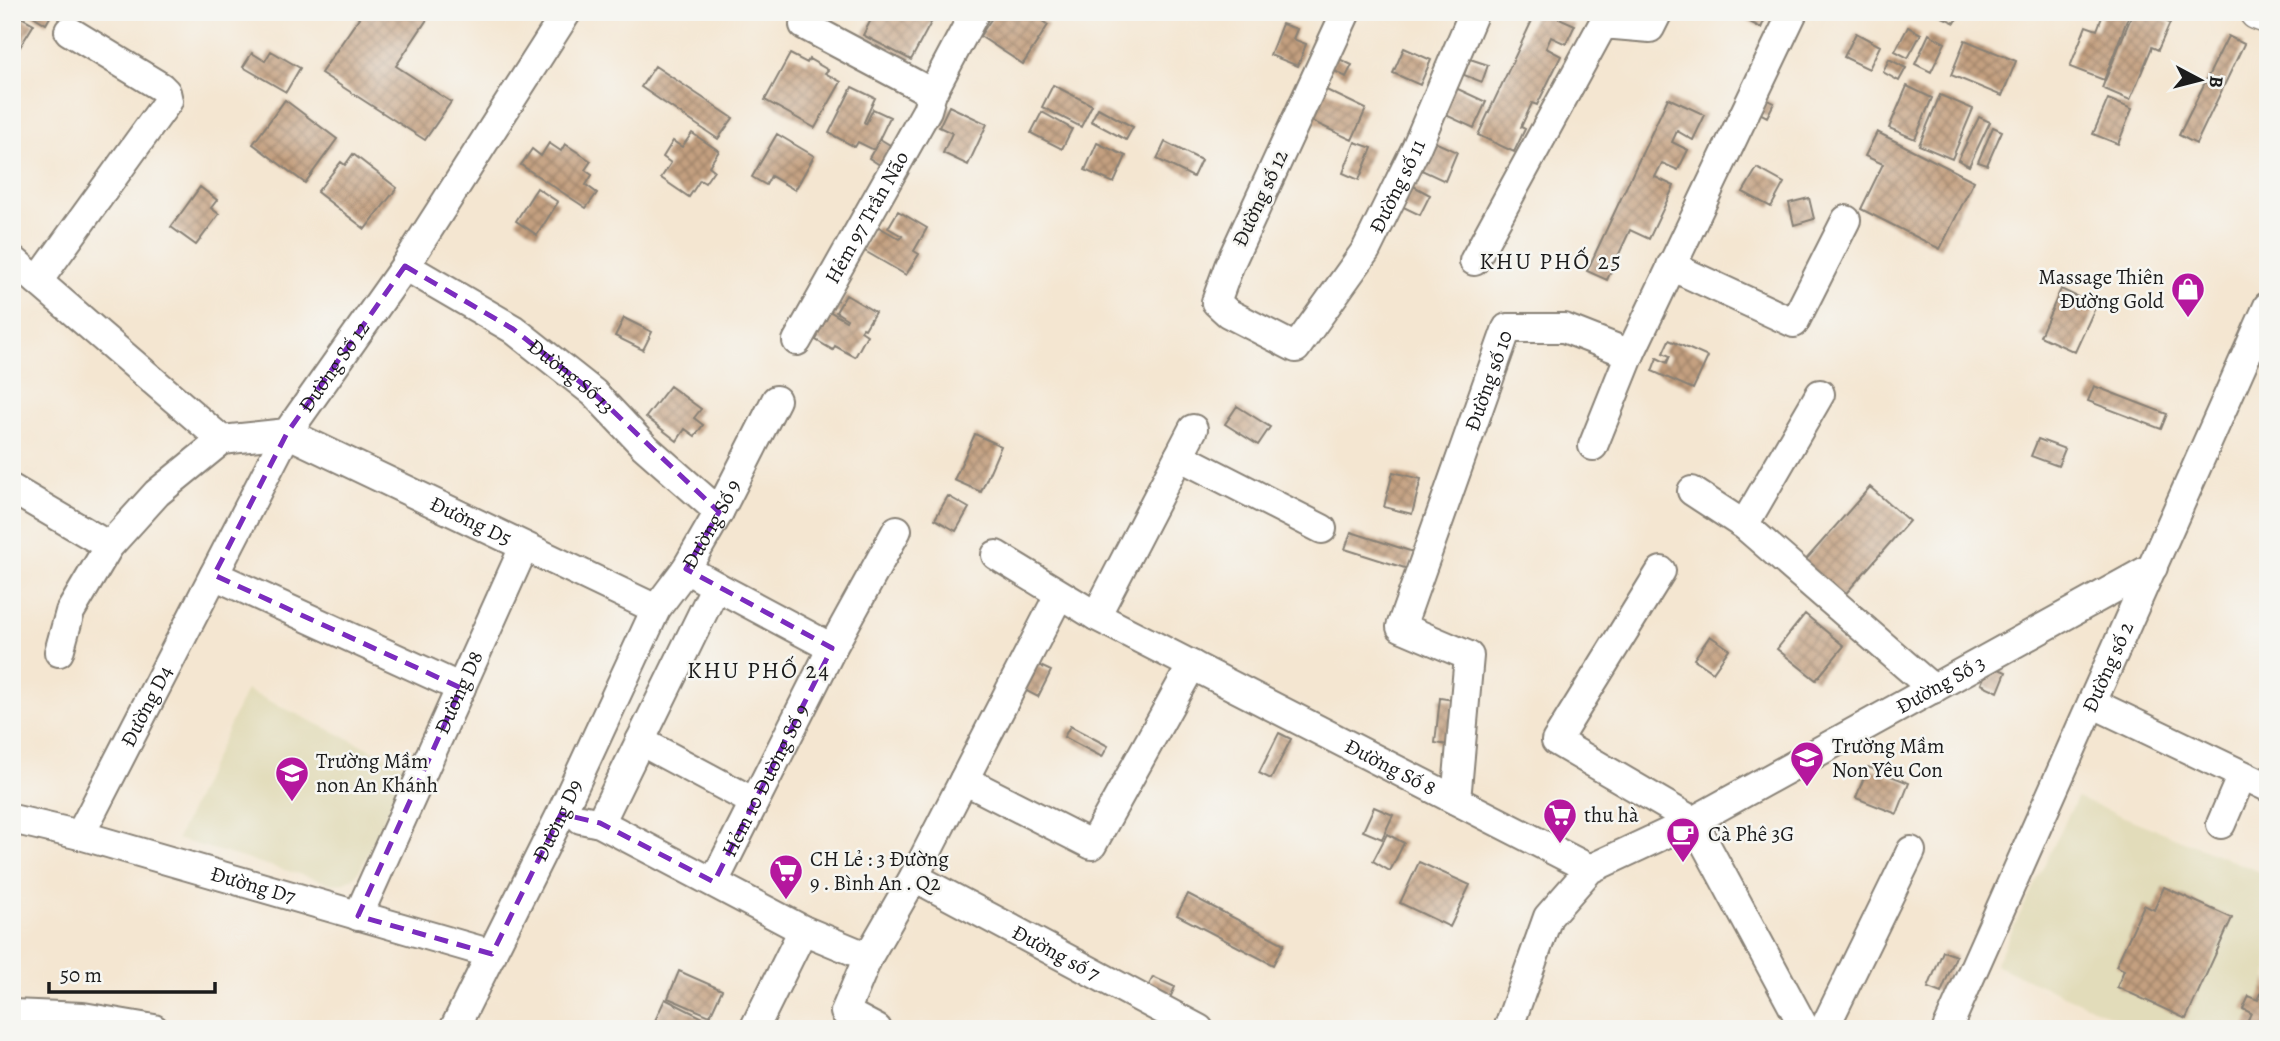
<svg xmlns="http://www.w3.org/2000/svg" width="2280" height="1041" font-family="Alegreya,serif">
	<defs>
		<pattern id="building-cross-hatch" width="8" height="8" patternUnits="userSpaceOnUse" patternTransform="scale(1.75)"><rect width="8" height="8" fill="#c4a080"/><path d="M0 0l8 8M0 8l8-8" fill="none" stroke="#9e8268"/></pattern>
	</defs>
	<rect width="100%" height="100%" fill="#f6f6f2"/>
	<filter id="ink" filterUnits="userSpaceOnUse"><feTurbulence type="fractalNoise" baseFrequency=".0143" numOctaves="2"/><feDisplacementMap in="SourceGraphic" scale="14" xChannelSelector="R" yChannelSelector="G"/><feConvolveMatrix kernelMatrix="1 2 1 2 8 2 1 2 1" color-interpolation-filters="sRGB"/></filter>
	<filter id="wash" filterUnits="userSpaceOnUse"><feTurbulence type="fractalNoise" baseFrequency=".00686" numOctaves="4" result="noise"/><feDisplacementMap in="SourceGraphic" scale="28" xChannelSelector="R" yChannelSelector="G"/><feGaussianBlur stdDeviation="1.57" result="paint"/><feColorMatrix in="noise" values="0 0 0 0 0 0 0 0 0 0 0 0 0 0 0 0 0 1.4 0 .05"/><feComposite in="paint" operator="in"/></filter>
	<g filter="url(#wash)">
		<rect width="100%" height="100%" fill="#f4e6d1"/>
		<path fill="#e2dcba" d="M246,690L408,767L361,868L354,877L343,883L333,884L177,839Z
			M2077,798L2268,875V1029H2141L1995,965Z"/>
		<g id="blocks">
			<path fill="url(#building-cross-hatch)" d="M12,12L34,24L12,60Z
				M27,12H53L46,24Z
				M363,12H432L396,66L451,102L425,140L321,73Z
				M875,12H924L934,17L911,60L863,35Z
				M996,12H1029L1048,25L1023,64L980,36Z
				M1536,12H1561L1559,18L1575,25L1566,44L1551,37L1546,48L1561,56L1537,105L1532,103L1521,127L1525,129L1514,152L1478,135Z
				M1732,12H1768L1761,28Z
				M1942,12H1961L1955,23L1940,16Z
				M2104,12H2130L2104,80L2070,67L2086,26L2097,30Z
				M2133,12H2144L2170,23L2158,50L2152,47L2130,100L2102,88Z
				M1282,24L1297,29L1293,39L1306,44L1298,66L1270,55Z
				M1908,27L1921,34L1908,58L1895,51Z
				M1856,33L1880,46L1869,69L1844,57Z
				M1929,34L1945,43L1931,72L1915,64Z
				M2228,36L2244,44L2196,144L2179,135Z
				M1965,40L2016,61L2002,96L1951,75Z
				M1404,48L1431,60L1420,85L1393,73Z
				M271,51L300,68L286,92L243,67L252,53L265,61Z
				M790,54L807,63L809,59L828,70L825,73L841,82L815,128L765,100Z
				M1335,57L1352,65L1346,77L1329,68Z
				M1470,59L1488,65L1482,82L1464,75Z
				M1889,59L1906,68L1899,81L1883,72Z
				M655,66L733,118L718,139L641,87Z
				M1447,84L1486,102L1474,128L1435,110Z
				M1053,85L1092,105L1081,127L1042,107Z
				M1318,86L1366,109L1352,140L1303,117Z
				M1907,86L1932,98L1915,139L1889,128Z
				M852,87L875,98L864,122L866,124L873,109L890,117L874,150L858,142L855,147L829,133Z
				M1757,95L1774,103L1767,117L1750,108Z
				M1940,95L1973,109L1952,159L1919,145Z
				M1668,98L1705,115L1693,140L1677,131L1672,142L1688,150L1678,170L1662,163L1655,177L1674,186L1649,239L1630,230L1607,280L1587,271Z
				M2108,99L2132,109L2118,144L2093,134Z
				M285,100L337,139L305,183L253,144Z
				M949,106L987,124L968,165L943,153L952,133L939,127Z
				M1098,108L1133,127L1126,140L1091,121Z
				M1042,112L1072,129L1062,149L1031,133Z
				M1979,117L1990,122L1969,166L1958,160Z
				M1993,127L2002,131L1987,165L1978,162Z
				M1877,132L1974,181L1940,249L1861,209L1883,164L1865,156Z
				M692,133L719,151L709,166L714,170L705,183L700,180L689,197L661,178L671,163L663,157L673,141L682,147Z
				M777,134L814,156L795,190L771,176L766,185L752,177Z
				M880,139L895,148L883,167L869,158Z
				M1428,139L1457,152L1445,181L1415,167Z
				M1165,142L1201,160L1193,177L1157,159Z
				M1355,142L1372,148L1359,180L1343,173Z
				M549,143L561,151L565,144L591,161L585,170L592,175L586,185L597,193L586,208L521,165L532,149L541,156Z
				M1097,143L1126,156L1114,183L1085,170Z
				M353,154L397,188L365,229L317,192L341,162L345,165Z
				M1757,168L1784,183L1771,207L1743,192Z
				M1406,182L1430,195L1420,215L1395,203Z
				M200,187L217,200L211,208L219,214L196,245L171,227Z
				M537,188L558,202L537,235L516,221Z
				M1809,198L1814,219L1794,225L1789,203Z
				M898,211L927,228L914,251L919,254L906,275L863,250L877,226L900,239L902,236L888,228Z
				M2061,289L2096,306L2075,352L2040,336Z
				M846,295L875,312L865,329L863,328L861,331L867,335L855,357L835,346L833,350L816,340L818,336L811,331L824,308L846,321L847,319L836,312Z
				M624,318L652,332L643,350L615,336Z
				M1669,340L1708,357L1693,389L1652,371L1657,358L1667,363L1670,356L1663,353Z
				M670,386L701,409L694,418L703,425L695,436L685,429L677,441L646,417Z
				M2094,386L2167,414L2161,429L2088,401Z
				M1237,406L1270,427L1258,445L1225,424Z
				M975,434L1001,446L981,492L954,480Z
				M2038,439L2065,449L2058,466L2031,456Z
				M1393,472L1421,479L1412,514L1384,507Z
				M1870,487L1909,521L1842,598L1803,563Z
				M948,496L969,508L956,531L935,519Z
				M1351,532L1413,552L1408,569L1345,549Z
				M1805,614L1844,646L1816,680L1777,649Z
				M1710,636L1729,649L1713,672L1694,659Z
				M1034,663L1051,671L1038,697L1021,688Z
				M1989,665L2006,672L1998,692L1981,684Z
				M1440,698L1454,700L1449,745L1435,743Z
				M1070,726L1108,746L1102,757L1064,737Z
				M1279,733L1291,739L1271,779L1259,773Z
				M1868,767L1909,783L1897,814L1856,798Z
				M1374,807L1393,815L1382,839L1363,831Z
				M1387,834L1404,843L1390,871L1373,861Z
				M1419,862L1470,885L1450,927L1400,903Z
				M2164,887L2232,918L2186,1019L2117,987L2124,970L2116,966L2144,905L2154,910Z
				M1188,894L1284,944L1273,965L1177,915Z
				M1943,951L1956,956L1941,993L1928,988Z
				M679,971L722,990L710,1016L668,998Z
				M1153,977L1175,987L1169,1000L1147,989Z
				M2268,979V1029H2244L2251,1013L2243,1009L2249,996L2258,1000Z
				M665,999L707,1020L703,1029L652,1027Z"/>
		</g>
	</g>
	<g filter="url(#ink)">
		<use href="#blocks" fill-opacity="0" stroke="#888176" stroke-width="2"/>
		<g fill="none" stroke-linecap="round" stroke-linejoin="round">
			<g stroke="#888176" stroke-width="32">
				<g id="minor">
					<path id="s1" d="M1346,12L1229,266L1216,302L1228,313L1296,348L1366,250L1416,148L1474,12"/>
					<path d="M804,25L932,93"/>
					<path id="s2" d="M12,259L222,440L287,433L405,266L567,12"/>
					<path d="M1474,261L1603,24L1650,28L1658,12"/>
					<path id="s3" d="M405,266L513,329L594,393L644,446L719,512"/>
					<path d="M1671,266L1794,323L1846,220"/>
					<path d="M38,281L168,101L166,92L161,87L69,31"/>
					<path id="s4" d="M797,341L927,110L932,93L975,12"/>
					<path d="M1593,446L1630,354L1793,12"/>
					<path d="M1179,456L1193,429"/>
					<path d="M12,489L109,546"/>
					<path d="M1692,491L1744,525L1933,689"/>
					<path d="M1744,525L1820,394"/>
					<path id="s5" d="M996,555L1096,616L1590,869"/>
					<path d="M1661,571L1556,741L1693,821L1805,1029"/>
					<path d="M214,575L461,688"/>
					<path d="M716,586L832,648"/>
					<path d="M1096,616L1179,456L1322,529"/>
					<path d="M59,652L70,612L109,546L157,493L222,440"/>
					<path d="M2092,703L2268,787"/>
					<path d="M640,741L754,802"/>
					<path d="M964,780L1092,845L1192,665"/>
					<path id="s6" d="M1456,800L1469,656L1401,627L1507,328H1564L1630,354"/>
					<path id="s7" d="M12,819L80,835L492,954"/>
					<path d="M581,819L600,823L803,930L868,957"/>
					<path id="s8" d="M600,823L716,586L686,569L719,512L776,400"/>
					<path d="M2221,824L2242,775"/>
					<path id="s9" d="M80,835L287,433L656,609"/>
					<path id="s10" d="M914,877L1199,1029"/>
					<path id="s11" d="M714,882L832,648L897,530"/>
					<path id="s12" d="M358,916L524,547"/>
					<path d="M12,1014L83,1017L154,1029"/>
					<path id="s13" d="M454,1029L561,814L656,609L686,569"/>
					<path d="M754,1029L803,930"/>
					<path d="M877,1029L845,1012L868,957L914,877L1059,595"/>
					<path id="s14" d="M1508,1029L1548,917L1590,869L1693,821L2153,567"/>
					<path d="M1824,1029L1911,851"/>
					<path id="s15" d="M1947,1029L2268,306"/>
				</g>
			</g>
			<g stroke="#888176" stroke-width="38">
				<path id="major" d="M2257,12L2268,16"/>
			</g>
			<use href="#minor" stroke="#fff" stroke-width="28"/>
			<use href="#major" stroke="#fff" stroke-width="35"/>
		</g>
	</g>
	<path fill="none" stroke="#7b2cbf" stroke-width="5" stroke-dasharray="14 9" stroke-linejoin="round" d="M405,266L513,329L594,393L719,512L686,569L832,648L714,882L600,823L561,814L492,954L358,916L461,688L214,575L287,433Z"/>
	<defs>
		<g id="shop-pin" transform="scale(1.75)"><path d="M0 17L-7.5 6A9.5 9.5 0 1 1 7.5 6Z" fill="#b5179e" stroke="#f6f6f2"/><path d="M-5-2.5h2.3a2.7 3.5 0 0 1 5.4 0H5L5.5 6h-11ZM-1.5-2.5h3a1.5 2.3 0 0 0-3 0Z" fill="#fff"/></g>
		<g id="school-pin" transform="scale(1.75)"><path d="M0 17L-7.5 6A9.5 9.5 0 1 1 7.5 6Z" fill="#b5179e" stroke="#f6f6f2"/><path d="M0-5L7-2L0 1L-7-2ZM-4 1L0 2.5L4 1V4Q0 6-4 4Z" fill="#fff"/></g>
		<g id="supermarket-pin" transform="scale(1.75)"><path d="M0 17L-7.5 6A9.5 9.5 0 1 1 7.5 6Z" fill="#b5179e" stroke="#f6f6f2"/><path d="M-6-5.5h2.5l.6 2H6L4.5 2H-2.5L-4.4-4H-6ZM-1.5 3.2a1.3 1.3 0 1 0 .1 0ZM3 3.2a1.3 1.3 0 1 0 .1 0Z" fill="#fff"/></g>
		<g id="cafe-pin" transform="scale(1.75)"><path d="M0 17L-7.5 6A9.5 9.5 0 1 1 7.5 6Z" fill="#b5179e" stroke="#f6f6f2"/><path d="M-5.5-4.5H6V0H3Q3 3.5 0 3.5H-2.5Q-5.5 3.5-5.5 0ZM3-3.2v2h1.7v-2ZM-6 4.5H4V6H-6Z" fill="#fff"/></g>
	</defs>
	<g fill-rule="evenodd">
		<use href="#shop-pin" x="2188" y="289"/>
		<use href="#school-pin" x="1807" y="758"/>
		<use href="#school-pin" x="292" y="773"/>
		<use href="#supermarket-pin" x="1560" y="815"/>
		<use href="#cafe-pin" x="1683" y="834"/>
		<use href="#supermarket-pin" x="786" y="871"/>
	</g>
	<g text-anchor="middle" stroke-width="5" stroke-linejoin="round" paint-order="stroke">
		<g font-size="21" fill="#1c1c1c" stroke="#f6f6f2">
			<text dy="7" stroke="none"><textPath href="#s1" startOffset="602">Đường số 11</textPath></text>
			<text transform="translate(1260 198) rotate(-65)" y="7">Đường số 12</text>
			<text dy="7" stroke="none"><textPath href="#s4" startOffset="142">Hẻm 97 Trần Não</textPath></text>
			<text dy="7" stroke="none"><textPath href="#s2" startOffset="424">Đường Số 12</textPath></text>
			<text dy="7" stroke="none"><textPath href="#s3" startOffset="200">Đường Số 13</textPath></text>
			<text dy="7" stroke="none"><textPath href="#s6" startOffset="480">Đường số 10</textPath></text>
			<text dy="7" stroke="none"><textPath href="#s9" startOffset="656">Đường D5</textPath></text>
			<text dy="7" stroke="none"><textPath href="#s8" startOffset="350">Đường Số 9</textPath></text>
			<text dy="7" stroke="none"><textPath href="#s15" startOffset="396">Đường số 2</textPath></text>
			<text dy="7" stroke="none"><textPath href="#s14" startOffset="579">Đường Số 3</textPath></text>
			<text dy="7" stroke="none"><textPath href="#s12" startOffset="245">Đường D8</textPath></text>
			<text dy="7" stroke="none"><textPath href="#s9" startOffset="145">Đường D4</textPath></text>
			<text dy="7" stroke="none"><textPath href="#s5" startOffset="448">Đường Số 8</textPath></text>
			<text dy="7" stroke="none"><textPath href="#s11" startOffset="114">Hẻm 10 Đường Số 9</textPath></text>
			<text dy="7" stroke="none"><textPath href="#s13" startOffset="233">Đường D9</textPath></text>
			<text dy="7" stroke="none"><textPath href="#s7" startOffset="250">Đường D7</textPath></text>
			<text dy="7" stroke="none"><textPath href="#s10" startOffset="161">Đường số 7</textPath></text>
		</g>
		<g font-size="21" fill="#1c1c1c" stroke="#f6f6f2" text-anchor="start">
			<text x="2164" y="284" text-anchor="end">Massage Thiên<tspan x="2164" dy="24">Đường Gold</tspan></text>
			<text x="1832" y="753">Trường Mầm<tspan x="1832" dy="24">Non Yêu Con</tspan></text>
			<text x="316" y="768">Trường Mầm<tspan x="316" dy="24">non An Khánh</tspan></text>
			<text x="1584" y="822">thu hà</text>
			<text x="1708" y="841">Cà Phê 3G</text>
			<text x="810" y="866">CH Lẻ : 3 Đường<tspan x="810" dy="24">9 . Bình An . Q2</tspan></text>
		</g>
		<g font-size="23" letter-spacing="2" fill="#1c1c1c" stroke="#f6f6f2">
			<text x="1551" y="269">KHU PHỐ 25</text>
			<text x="759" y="678">KHU PHỐ 24</text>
		</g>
	</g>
	<rect width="2280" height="1041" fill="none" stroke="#f6f6f2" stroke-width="42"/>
	<g transform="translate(2200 80) rotate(97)" stroke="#f6f6f2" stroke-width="5" paint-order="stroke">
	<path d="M0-5L12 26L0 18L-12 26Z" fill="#1c1c1c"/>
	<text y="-10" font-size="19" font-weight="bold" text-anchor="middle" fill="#1c1c1c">B</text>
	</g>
	<path d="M49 982v10h166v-10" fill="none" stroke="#1c1c1c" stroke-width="3.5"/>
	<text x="60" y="982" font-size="21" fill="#1c1c1c" stroke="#f6f6f2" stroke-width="5" paint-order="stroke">50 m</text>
</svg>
